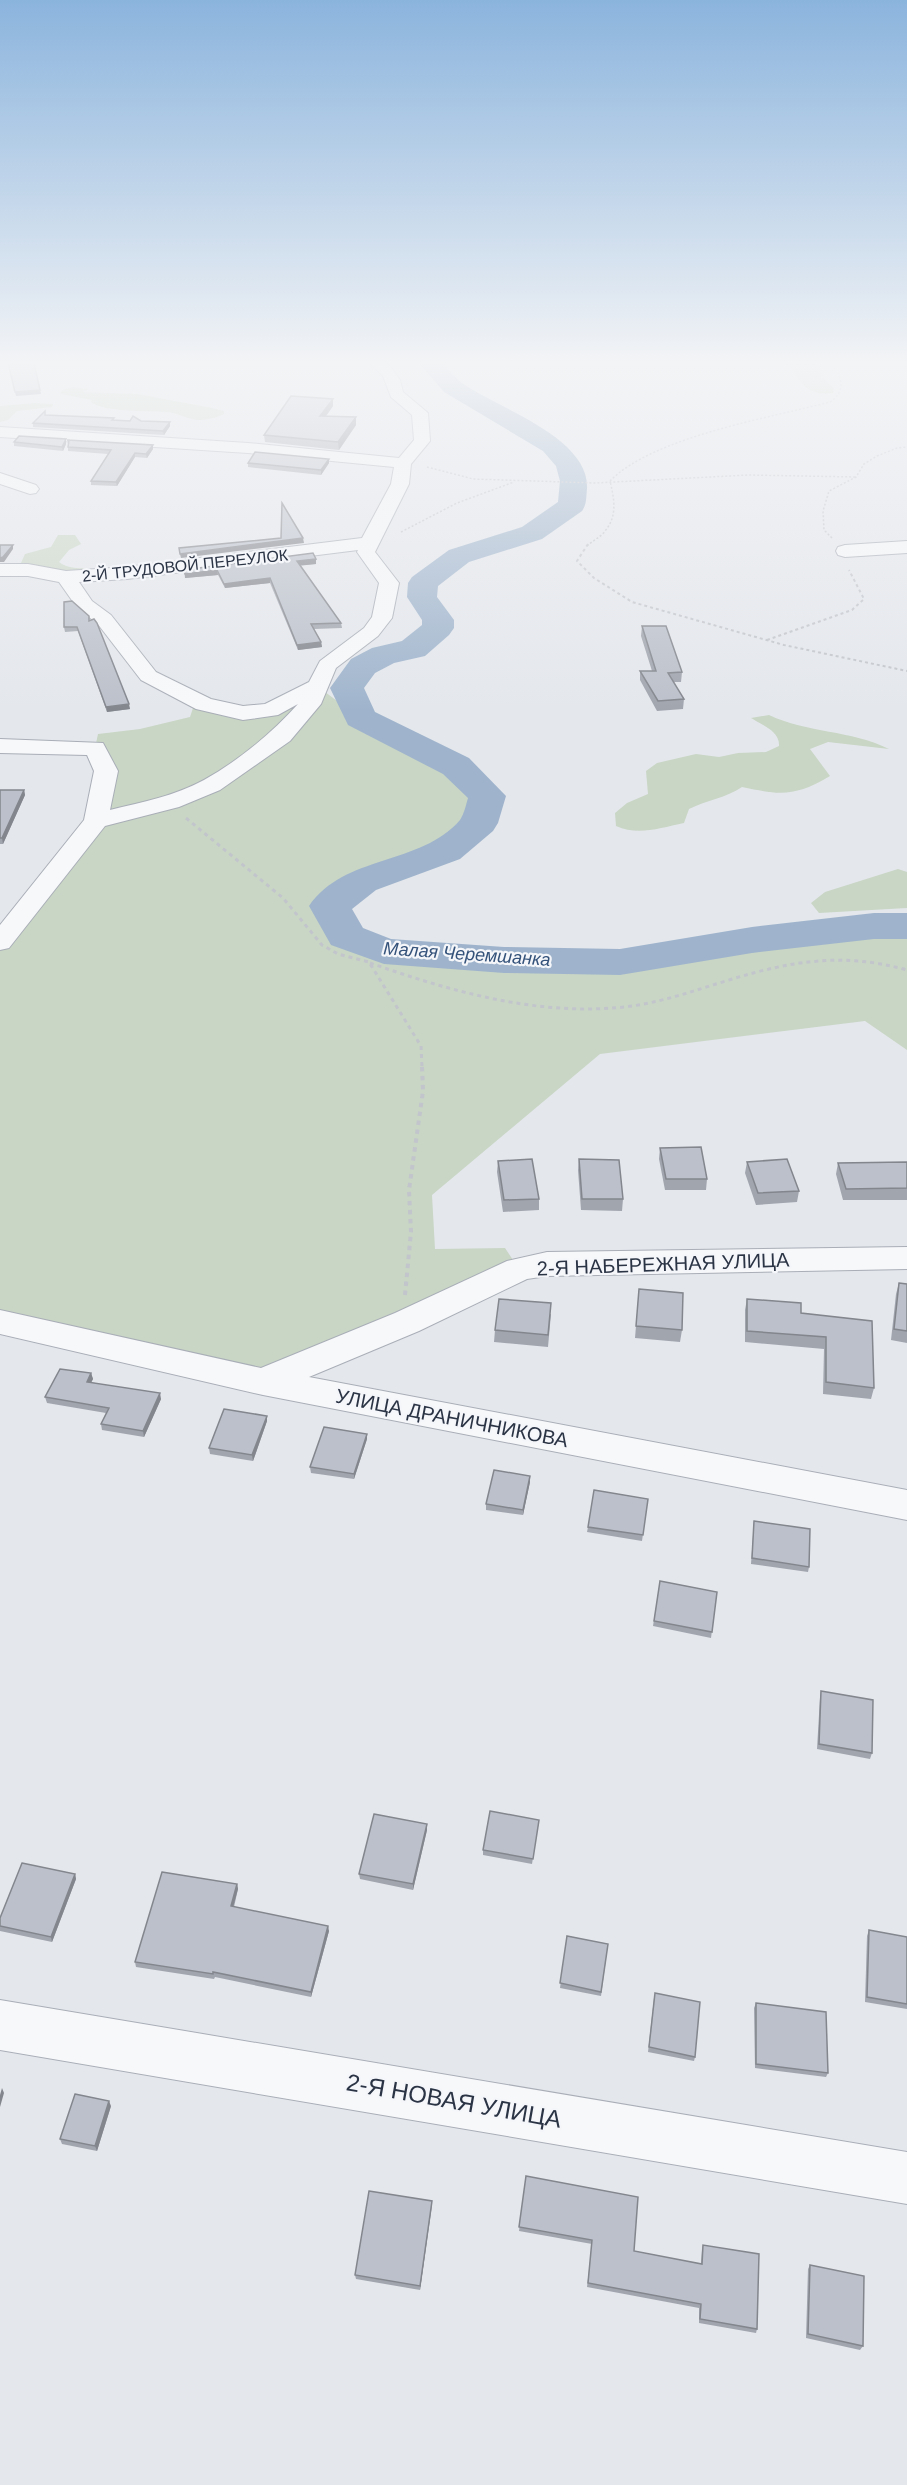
<svg xmlns="http://www.w3.org/2000/svg" width="907" height="2485" font-family="Arial,sans-serif">
	<rect width="100%" height="100%" fill="#e4e7ec"/>
	<path fill="#c9d6c5" d="M789,363H822C817,374 826,381 834,388L833,393C808,397 800,383 789,363Z
		M72,387L89,389L83,392L138,394L212,408L224,411V414C215,418 207,420 197,420C186,419 177,412 165,412C150,411 102,412 91,402L92,400L60,394L62,390Z
		M35,403L53,404L52,407L17,411L8,420L0,422V406Z
		M58,535H75L81,544L69,550L59,562C72,572 85,565 102,572L64,574L21,563L25,554L51,547Z
		M317,686L360,718L456,766L487,796L479,823L446,851L408,863L350,890L331,906L346,936L384,951L504,960L620,962L752,940L874,926H907V1050L865,1021L600,1054L432,1195L435,1249L505,1248L519,1269L263,1382L0,1320V942L96,821L95,748L98,734L140,729L190,717L194,705L243,713Z
		M769,715C807,733 851,730 889,749L828,742L810,749L830,776C795,797 780,795 742,787C726,798 707,800 689,809L684,823C660,828 638,836 616,826L615,813L627,803L648,794L646,771L657,763L696,754L719,757L738,753L766,752L779,746C780,731 762,725 751,718Z
		M898,869L907,872V908L819,913L811,903L825,892Z"/>
	<g fill="none" stroke-linecap="round" stroke-linejoin="round">
		<path fill="#9fb4cc" fill-rule="evenodd" d="M419,363H443C449,369 455,378 462,383C497,408 590,437 587,489C586,497 587,504 582,511L542,539L469,562L438,586L437,597L454,620V628L449,635L425,656L394,663L375,673L364,688L375,712L469,758L506,796L498,823L493,831L460,859L376,890L352,909L363,928L391,939L504,947L620,949L752,927L874,913H907V939H874L752,953L620,975L504,973L384,964L331,945L309,906C345,854 420,866 460,820C464,814 466,805 468,798L443,774L348,725L330,688L351,659L372,648L402,641L422,625V620L407,597L408,583L412,577L449,550L522,527L558,502L560,481L556,466L543,451L444,392Z"/>
		<g stroke="#a9aeb7" stroke-width="2">
			<path id="minor" d="M370,363H386L390,366L400,380L403,392L428,413L430,441L411,464L409,484L375,552L399,583L392,618L378,636L336,668L321,704L290,741L220,790L179,807L105,826L9,948L0,950V925L84,820L94,771L87,755L0,753V739L103,743L118,771L110,810C142,802 175,796 204,780C238,761 272,733 298,704L278,715L243,720L196,709L141,680L97,623L78,609L59,582L28,576H0V564H28L66,571L127,567L362,538L391,484L394,467L248,453L0,437V427L248,443L399,458L414,440L412,415L391,397L383,376ZM358,550L357,552L379,583L372,617L364,628L320,661L309,682L265,704L243,706L211,699L156,672L111,615L92,601L79,582L127,579Z
				M0,473L36,485L39,489L36,493L30,494L0,484Z
				M907,541V553L845,557L838,555L836,551L838,547L845,545Z
				M907,1247V1269L547,1276L527,1279L419,1331L309,1377L907,1490V1520L263,1395L0,1334V1310L261,1368L395,1313L507,1261L547,1252Z
				M0,2000L907,2152V2204L0,2050Z"/>
		</g>
		<path stroke="#c2c5cb" stroke-width="1.5" stroke-dasharray="2 2" stroke-linecap="butt" d="M427,467L473,479L595,483L748,475L856,477
			M401,532L457,503L514,482
			M832,538L824,530L823,511L829,491L856,477L864,464L877,456L897,448L907,447
			M587,546C592,541 601,537 605,531C618,516 614,498 610,481C653,437 769,418 830,402C847,390 840,381 836,363"/>
		<path stroke="#c2c5cb" stroke-width="2" stroke-dasharray="3 3" stroke-linecap="butt" d="M588,544L577,561L594,578L632,602L784,645L907,671
			M767,640L852,610L864,599L849,570"/>
		<path stroke="#c2c5cb" stroke-width="3" stroke-dasharray="4 4" stroke-linecap="butt" d="M186,818L283,898L322,945L338,954L369,962L421,1046L422,1067
			M370,963C453,992 543,1018 632,1006C666,1001 696,990 729,980C791,961 843,952 907,970"/>
		<path stroke="#c2c5cb" stroke-width="4" stroke-dasharray="4.5 4.5" stroke-linecap="butt" d="M405,1295L411,1232L409,1190L423,1091L422,1066"/>
		<use href="#minor" fill="#f7f8fa" fill-rule="evenodd"/>
	</g>
	<path fill="#a1a5ae" d="M333,406L326,416L356,425L339,450L265,442L264,435Z
		M45,415L114,420L170,422V426L164,435L33,427V423Z
		M67,440L153,445V449L147,458L135,457L117,486L91,485V481L108,454L68,451V444Z
		M14,442L66,444L63,451L14,446Z
		M248,463H329L321,475L248,467Z
		M316,559V564L300,565L341,623L342,628L314,629L321,642L322,647L298,650L270,583L225,588L218,575L185,578L184,570Z
		M89,621L130,709L107,712L78,631L65,632L64,627Z
		M642,626L682,672L681,682H673L684,699L683,709L657,711L640,680V671H652L641,636Z
		M0,790H24L25,795L3,844H0Z
		M660,1148L707,1179L706,1190H665L659,1159Z
		M579,1159L623,1199L622,1211L581,1210L578,1170Z
		M498,1161L539,1199V1210L503,1212L497,1172Z
		M747,1162L799,1191L797,1202L756,1205L745,1173Z
		M907,1162V1200H843L836,1174L838,1163Z
		M899,1283L907,1284V1343L891,1340L896,1294Z
		M639,1289L682,1330L680,1342L635,1338Z
		M747,1299L801,1313L872,1321L874,1388L871,1399L823,1394L824,1349L745,1342V1310Z
		M551,1314L548,1347L494,1342L495,1330Z
		M91,1373L93,1379L91,1382L161,1399L144,1437L102,1430L101,1424L106,1413L47,1403L45,1397Z
		M267,1416V1421L253,1461L210,1454L209,1448Z
		M367,1439L354,1479L311,1473L310,1467Z
		M530,1482L523,1515L486,1510V1504Z
		M648,1499L642,1541L587,1532L588,1527Z
		M754,1521L809,1567L808,1572L751,1564Z
		M660,1581L717,1592L711,1638L653,1626Z
		M821,1691L872,1753L870,1759L817,1749L820,1697Z
		M539,1820L532,1864L483,1855V1850Z
		M427,1824V1830L413,1890L360,1879L359,1874Z
		M75,1874L76,1879L52,1942L0,1931V1918Z
		M237,1884L238,1889L234,1907L329,1931L311,1997L215,1977L214,1979L136,1967L135,1962Z
		M869,1930L907,1937V2009L865,2002L867,1936Z
		M567,1936L608,1944L601,1996L560,1988Z
		M654,1998L695,2057L694,2061L648,2052Z
		M756,2003L828,2073L826,2077L755,2068L754,2008Z
		M111,2106L97,2151L62,2144L60,2139Z
		M526,2176L634,2251L701,2264L702,2249L703,2245L757,2329L756,2333L699,2323V2308L587,2287L592,2244L519,2231Z
		M432,2201L420,2290L356,2279L355,2275Z
		M810,2265L863,2346L860,2350L806,2338L808,2269Z"/>
	<path fill="#83868d" d="M40,390L41,394L16,396L15,392Z
		M333,399V406L321,423L320,416Z
		M356,417V425L339,450L338,442Z
		M170,422V426L164,435L163,431Z
		M66,439V444L63,451L62,447Z
		M153,445V449L147,458L146,454Z
		M135,453V457L117,486L116,482Z
		M329,459V463L321,475V470Z
		M303,538L304,543L181,558L180,554Z
		M13,545V549L4,562H0V558Z
		M316,559V564L297,566V561Z
		M217,570L218,575L185,578V574Z
		M270,578V583L225,588L224,584Z
		M321,642L322,647L298,650L297,645Z
		M129,704L130,709L107,712L106,707Z
		M24,790L25,795L3,844L2,838Z
		M91,1373L93,1379L89,1387L87,1382Z
		M160,1393L161,1399L144,1437L143,1431Z
		M267,1416V1421L253,1461L252,1455Z
		M367,1434V1439L354,1479V1474Z
		M530,1476V1482L523,1515V1510Z
		M427,1824V1830L413,1890V1884Z
		M75,1874L76,1879L52,1942L51,1937Z
		M237,1884L238,1889L232,1911L231,1906Z
		M328,1926L329,1931L311,1997V1992Z
		M2,2088L4,2093L0,2107V2095Z
		M109,2101L111,2106L97,2151L95,2146Z
		M432,2201V2205L420,2290V2286Z"/>
	<path fill="#bbc0ca" stroke="#83868d" stroke-width="1.5" d="M8,363H34L40,390L15,392Z
		M291,396L333,399L320,416L356,417L338,442L264,435Z
		M45,411V415L114,418L112,420L130,421L133,416L141,421L170,422L163,431L33,423Z
		M19,436L66,439L62,447L14,442Z
		M67,440L153,445L146,454L135,453L116,482L91,481L111,450L68,447L69,440Z
		M255,452L329,459L321,470L248,463Z
		M282,503L303,538L180,554L179,548L281,538Z
		M0,545H13L3,557L0,558Z
		M313,553L316,559L297,561L341,623L311,624L321,642L297,645L270,578L224,584L217,570L185,574L184,570Z
		M72,601L89,616V621L94,619L97,623L129,704L106,707L77,627H64V602Z
		M642,626H666L682,672L668,673L684,699L658,701L640,671H656Z
		M0,790H24L2,838H0Z
		M701,1147L707,1179H666L660,1148Z
		M532,1159L539,1199L504,1200L498,1161Z
		M579,1159L619,1160L623,1199H582Z
		M787,1159L799,1191L758,1193L747,1162Z
		M907,1162V1188L846,1189L838,1163Z
		M899,1283L907,1284V1331L894,1329Z
		M639,1289L683,1293L682,1330L636,1326Z
		M499,1299L551,1303L548,1335L495,1330Z
		M747,1299L801,1303V1313L872,1321L874,1388L826,1382V1337L747,1331Z
		M60,1369L91,1373L87,1382L160,1393L143,1431L101,1424L109,1408L45,1397Z
		M224,1409L267,1416L252,1455L209,1448Z
		M324,1427L367,1434L354,1474L310,1467Z
		M494,1470L530,1476L523,1510L486,1504Z
		M594,1490L648,1499L643,1535L588,1527Z
		M754,1521L810,1529L809,1567L752,1558Z
		M660,1581L717,1592L712,1632L654,1621Z
		M821,1691L873,1700L872,1753L819,1744Z
		M490,1811L539,1820L533,1859L483,1850Z
		M374,1814L427,1824L413,1884L359,1874Z
		M22,1863L75,1874L51,1937L0,1926V1918Z
		M162,1872L237,1884L231,1906L328,1926L311,1992L213,1972V1974L135,1962Z
		M869,1930L907,1937V2004L867,1997Z
		M567,1936L608,1944L601,1992L560,1983Z
		M655,1993L700,2002L695,2057L649,2047Z
		M756,2003L826,2012L828,2073L756,2064Z
		M75,2094L109,2101L95,2146L60,2139Z
		M526,2176L638,2197L634,2251L702,2264L703,2245L759,2254L757,2329L700,2319L701,2304L588,2283L592,2240L519,2227Z
		M369,2191L432,2201L420,2286L355,2275Z
		M810,2265L864,2276L863,2346L808,2334Z"/>
	<linearGradient id="sky" x2="0" y2="1"><stop stop-color="#8bb4dd"/><stop offset="0.51" stop-color="#f3f4f6"/><stop offset="1" stop-color="#f3f4f6" stop-opacity="0"/></linearGradient>
	<rect width="907" height="711" fill="url(#sky)"/>
	<g text-anchor="middle" stroke-width="4.5" stroke-linejoin="round" paint-order="stroke">
		<g font-size="16" fill="#2b3445" stroke="#f4f6f9">
			<text transform="translate(185 565) rotate(-6)" y="6">2-Й ТРУДОВОЙ ПЕРЕУЛОК</text>
		</g>
		<g font-size="18" font-style="italic" fill="#34527a" stroke="#f4f6f9">
			<text transform="translate(467 954) rotate(4)" y="6">Малая Черемшанка</text>
		</g>
		<g font-size="20" fill="#2b3445" stroke="#f4f6f9">
			<text transform="translate(663 1264) rotate(-2)" y="7">2-Я НАБЕРЕЖНАЯ УЛИЦА</text>
			<text transform="translate(452 1418) rotate(11)" y="7">УЛИЦА ДРАНИЧНИКОВА</text>
		</g>
		<g font-size="24" fill="#2b3445" stroke="#f4f6f9">
			<text transform="translate(454 2101) rotate(10)" y="8">2-Я НОВАЯ УЛИЦА</text>
		</g>
	</g>
</svg>
